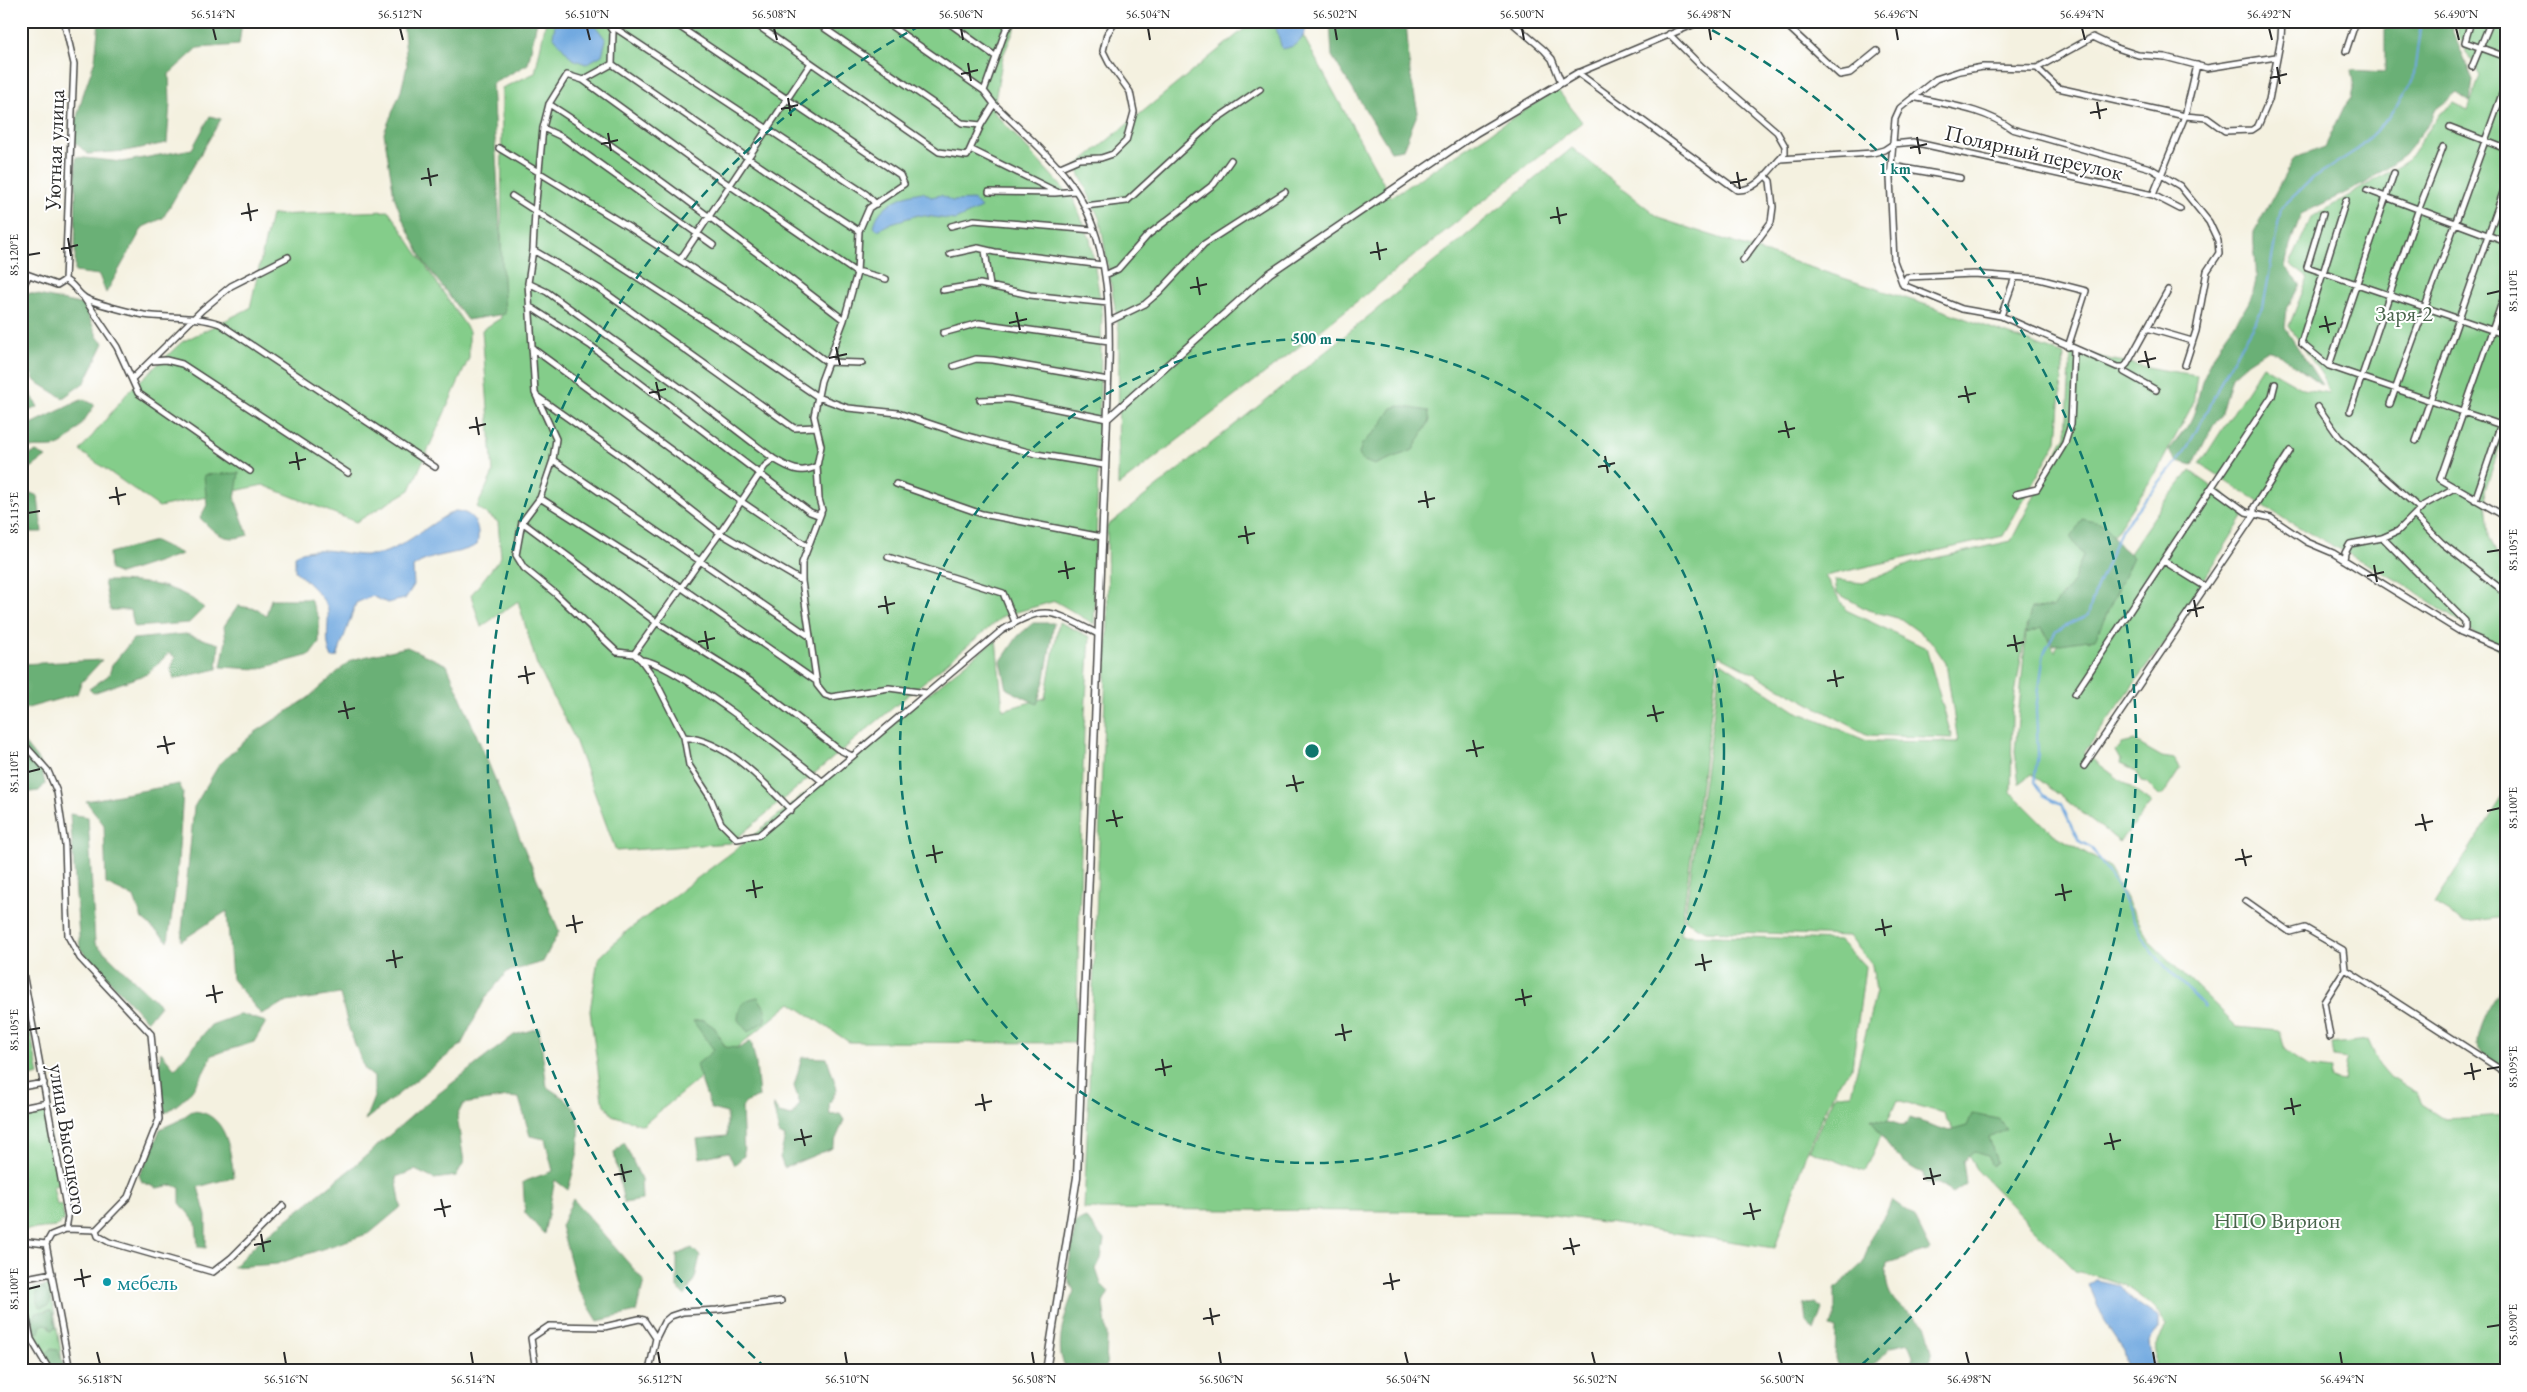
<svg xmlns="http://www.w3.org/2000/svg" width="2527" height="1392" font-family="'EB Garamond',serif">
	<rect width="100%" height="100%" fill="#fff"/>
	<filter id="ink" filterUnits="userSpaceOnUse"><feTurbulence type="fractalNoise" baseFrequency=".02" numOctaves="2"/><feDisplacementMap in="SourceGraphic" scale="10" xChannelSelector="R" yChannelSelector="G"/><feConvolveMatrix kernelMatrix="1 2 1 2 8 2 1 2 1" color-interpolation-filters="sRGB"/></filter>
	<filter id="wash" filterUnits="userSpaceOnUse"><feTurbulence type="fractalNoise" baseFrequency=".0096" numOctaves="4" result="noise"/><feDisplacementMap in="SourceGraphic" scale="20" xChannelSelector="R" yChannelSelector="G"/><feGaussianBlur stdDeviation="1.12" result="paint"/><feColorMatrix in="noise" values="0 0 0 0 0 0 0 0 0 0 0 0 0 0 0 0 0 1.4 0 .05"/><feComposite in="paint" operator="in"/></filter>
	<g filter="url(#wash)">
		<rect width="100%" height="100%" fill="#f4f1e0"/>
		<path fill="#84cd8a" stroke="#587c5a" d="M546,21H1018L1003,56L993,111L1074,200L1090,239L1102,310L1094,624L1055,601L1003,616L731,843L616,851L574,737L537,665L518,601L481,627L471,595L501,557L498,522L477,507L493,473L482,330L501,318L502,88L535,73Z
			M1254,21H1295L1391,197L1557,89L1582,122L1326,326L1118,486L1119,331L1100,220L1076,166Z
			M2458,21H2506V428L2485,490L2489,535L2506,578V654L2402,583L2286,520L2200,464L2263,366L2303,389L2329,393L2322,375L2289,326L2308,278L2290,264L2311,218L2407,161L2441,112L2454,103L2468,110L2480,76L2458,35Z
			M1572,148L1661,219L1939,309L2064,355L2057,441L2003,536L1825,576L1846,610L1926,648L1952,738L1868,735L1719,655L1680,935L1839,940L1865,967L1852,1068L1838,1083L1806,1153L1775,1248L1535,1212L1084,1209L1108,623L1107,526L1290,381Z
			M389,211L469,331V358L410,490L356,522L263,485L159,507L80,451L129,391L182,342L250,308L271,215Z
			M2071,351L2162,370L2197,375L2193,404L2157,471L2057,618L2027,623L2012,712L2011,792L2052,833L2108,866L2150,942L2237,1027L2280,1031L2285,1051L2308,1067L2331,1070L2330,1079L2344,1081L2347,1060L2334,1058L2332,1044L2368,1040L2379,1064L2390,1077L2417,1093L2422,1104L2445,1119L2506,1115V1371H2155V1351L2166,1324L2153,1306L2124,1285L2101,1277L2075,1271L1976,1169L1943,1113L1897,1100L1865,1172L1809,1150L1835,1095L1851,1094L1876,991L1872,965L1849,936L1706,931L1684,920L1721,662L1795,711L1867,741L1958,742L1946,663L1930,640L1901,619L1868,610L1837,593L1835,580L1863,583L1910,564L2011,541L2066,435Z
			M2190,471L2247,511L2168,637L2084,753L2151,803L2120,842L2032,774L2019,784L2015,752L2026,633L2042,628L2055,652L2059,638L2069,631L2090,641L2123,562L2163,504Z
			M1059,622L1090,637L1084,729L1076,1043L849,1042L791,1003L643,1125L612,1115L602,1100L590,1011L598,959L627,931L735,850L996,639L1003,710L1045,698Z
			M2134,741L2162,757L2175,759L2180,769L2163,795H2159L2146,782L2141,781L2134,770L2120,764L2121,760L2116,751L2122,744Z
			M2506,792V917L2464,922L2434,904Z
			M21,986L39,1075L21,1079Z
			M45,1111L59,1185L53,1186L57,1205L62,1204L64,1220L56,1227L25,1230L21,1227V1116Z
			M47,1286L50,1287L63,1365L60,1371L54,1369L35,1340L25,1295L28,1289Z"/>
		<path fill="#6bb076" stroke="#4b6e50" d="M99,21H242L239,45L198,48L169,74L170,103L167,143L125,151L88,154L71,139L83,95L95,60Z
			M403,21H537L528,64L492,84L505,314L467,320L424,262L403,220L394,196L384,133L401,91L407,66Z
			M1330,21H1406L1410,73L1418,112L1403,149L1391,151L1332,56Z
			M2393,21H2451L2452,30L2473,80L2470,102L2457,93L2436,109L2429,124L2404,155L2366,183L2301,214L2290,245L2285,267L2300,284L2287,309L2285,328L2322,385L2279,354L2267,350L2248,362L2232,376L2221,417L2213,425L2193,465L2177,461L2169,451C2176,440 2186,430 2191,420C2198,406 2198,393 2203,379C2208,367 2215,353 2222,341C2233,323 2248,310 2254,289C2260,269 2252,251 2254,232L2294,158L2325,147L2344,107L2352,97L2354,88L2351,70L2385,72V29Z
			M210,116L221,119L163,218L143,227L106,293L99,275L75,272L76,157L122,162L192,149Z
			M29,293L84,305L98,338L104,343L85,382L63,398L35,381L21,354V305Z
			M21,375L38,407L21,414Z
			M83,399L95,405C85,418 71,444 53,447C42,448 32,446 21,450V429Z
			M1399,406L1428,411L1430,420L1413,450L1374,465L1362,460L1359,454L1362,444L1379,428L1392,408Z
			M36,452L46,457L21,475V458Z
			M239,473L235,499L248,535C225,543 216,534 200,518L207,505L204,475Z
			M28,492L38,496L42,532H30L24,521Z
			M2082,519L2104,524L2121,547L2133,557L2095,639L2053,645L2042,628L2026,633L2031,608L2053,607L2073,582L2083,555L2071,538Z
			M155,541L182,554L120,574L110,570L109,553Z
			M104,581C139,581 177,583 204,608L189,623L134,627L131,610H110Z
			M271,599H310L319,618V643L310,655L258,669L221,667L226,641L224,626L238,606L258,609L266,616Z
			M1033,623H1054L1045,678L1037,704L1007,689L1001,661L1018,636Z
			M186,634L219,644L217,669L174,679L171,669L175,657L169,653L147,674L93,693L89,689L109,675L112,665L133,639Z
			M407,647L447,665L559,931L543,962L507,972L486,997L461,1045L365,1120L374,1097V1077L365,1070L349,1029L340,994L287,1002L261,1014L232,979L227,911L181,941L194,807L220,763L254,733L308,698L351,660Z
			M102,660L81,683L77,694L21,710V664Z
			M21,739L41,764L45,784L39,791L21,793Z
			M179,784L183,792L177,877L168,941L142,919L134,897L106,884L104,825L86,801Z
			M70,814L88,817L95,943L160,1005L147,1021L80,949Z
			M2506,985V1069C2497,1064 2483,1057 2478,1048C2472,1035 2495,993 2506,985Z
			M758,997L766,1010L765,1021L748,1032L738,1020C739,1004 743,1000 758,997Z
			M241,1014L266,1022L254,1042L212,1055C200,1081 190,1098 165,1113L158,1071L161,1052L175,1069L211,1025Z
			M704,1020L715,1028L725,1047L740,1048L751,1041L756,1064L759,1097L745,1103L742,1108L744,1156L734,1165L728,1152L700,1158L697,1139L727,1136V1113L711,1109L696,1065L714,1050L693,1021Z
			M539,1028L547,1087C554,1092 567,1099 572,1106C587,1130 575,1165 568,1190L555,1180L544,1234L525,1213L523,1182L553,1171L545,1139L530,1136L519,1098L508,1097L463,1104L457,1116L464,1162L456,1176L434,1179L415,1170L396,1177L401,1207L370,1233L277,1264L233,1267L256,1244L352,1168L424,1105L514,1035Z
			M802,1057L827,1058L837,1089L829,1104L830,1115L840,1114L844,1120L832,1148L784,1168L780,1157L785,1137L779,1134L773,1104L779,1113L792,1116L800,1104L794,1086Z
			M192,1111C227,1112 230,1150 234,1177L198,1187L206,1216V1248L198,1247L196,1223L180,1203V1188L173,1185L157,1188L142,1182L139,1175L151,1154L160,1129L178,1121Z
			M1972,1114L1999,1119L2006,1129L1989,1138L1997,1162L1992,1166L1987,1156L1974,1152L1963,1161L1966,1184L1953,1193L1939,1184L1925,1182L1923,1173C1900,1165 1883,1139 1871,1119L1888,1121L1904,1126L1910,1118L1949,1131L1967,1126Z
			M624,1142L641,1179L642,1200L624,1203L614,1153Z
			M573,1199L644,1281L636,1312L598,1321L578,1289L561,1226Z
			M1893,1201L1914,1216L1931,1250L1887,1263C1882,1298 1899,1308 1926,1324C1932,1341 1935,1355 1924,1371H1907L1914,1358L1908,1343L1891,1347L1868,1371H1839L1835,1358L1836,1329L1830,1327L1835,1318V1289L1863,1263L1872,1235Z
			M1086,1218L1104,1240L1101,1259L1096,1269L1101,1284L1109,1292L1103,1303L1107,1334L1106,1371H1070C1050,1357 1066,1309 1074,1291L1067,1277L1076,1222Z
			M692,1248L700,1256L695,1278L685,1296L677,1288V1255Z
			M41,1287L45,1289L51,1300L48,1306L41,1307L37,1304V1291Z
			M1815,1303L1823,1309L1815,1331L1806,1321L1804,1305Z
			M50,1310L53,1313L56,1328L51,1330L49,1325L44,1324L40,1327V1332L35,1333L32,1321L36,1313Z
			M51,1349L58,1350L63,1365L60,1371L55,1370L47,1359L46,1354Z"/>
		<path fill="#71a9e0" stroke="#4e6a86" d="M560,21H592L606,40L602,55L586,64L572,59L553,36L555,25Z
			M1274,21H1307C1306,38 1298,47 1282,49Z
			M923,192L931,197L941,195L952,201L974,200L981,208L955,220L918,215L891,223L878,230L874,227C877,205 904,194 923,192Z
			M455,511C475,512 481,527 477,545C457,556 431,553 413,567L414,585L405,599L387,603L372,596L356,603L337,657L332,658C324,642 329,627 328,611C327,599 304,579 295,571V555C323,540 356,563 386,552C410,543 431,522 455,511Z
			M2096,1280L2118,1285L2131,1299L2159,1318V1328L2149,1343L2152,1367L2155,1371H2128L2124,1350L2105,1322L2089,1285Z"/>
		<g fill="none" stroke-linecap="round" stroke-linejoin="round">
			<path stroke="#71a9e0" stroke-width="2" d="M2205,1007L2156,957L2142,937L2118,888L2092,848L2079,841L2061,804L2043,795L2034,782L2038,753L2036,709L2044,653L2056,631L2088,615L2095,592L2121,530L2184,453L2209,408L2223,377L2263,308L2281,208L2313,178L2355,151L2388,119L2413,81L2421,21"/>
		</g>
	</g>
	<g filter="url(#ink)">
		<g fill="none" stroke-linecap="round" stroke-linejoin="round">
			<g stroke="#494946" stroke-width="8">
				<path id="minor" d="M64,21L74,64L65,280
					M606,21L613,32L612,64L583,80L567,75L549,104L543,128L535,212L533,250L528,283L535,393L556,439L553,460L540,498L522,522L516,555L524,568L556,594L617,652L634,654L641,660L654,678L684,737L689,765L710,797L721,823L737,839L759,835L1001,631C1047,602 1053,612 1098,634
					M751,21L939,152L967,156L981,125
					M814,21L962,123L981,125L994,104
					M884,21L984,91
					M946,21L995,56
					M1510,21L1544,50L1552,59L1561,82
					M1782,21L1840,75L1850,73L1877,51
					M2471,21L2465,42L2506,57
					M609,24L866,194L876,204
					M1669,34L1702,67L1777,132L1785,146V153L1780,159
					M2346,51L2356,21
					M612,64L770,173L859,231
					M2472,67L2491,21
					M2037,68L2058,88L2185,116L2207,118L2225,131L2252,130L2258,126L2269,100L2281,38L2282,21
					M1578,73L1737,190C1756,191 1768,172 1780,159L1873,153L1884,150L1893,144L1913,142L2153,195L2185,116L2197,65
					M1578,73L1702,21
					M583,80L700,165L857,273L861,272L886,279
					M1913,97C1947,105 1983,108 2012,129L2150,168L2180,186L2209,222L2218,241L2219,253L2207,271L2196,331L2185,365
					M549,104C651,169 747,246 844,320
					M2450,127L2506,149
					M543,128L562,137L713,245
					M499,148L630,228L757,310L827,362L862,363
					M972,150L1057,192
					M1892,166L1960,178
					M1058,168L1079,159L1101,158L1113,154L1126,141L1134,112L1130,92L1109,63L1103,51L1107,34L1116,21
					M2367,190L2506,242
					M989,192L1055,193L1075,191
					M2153,195L2180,209
					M512,196L745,347L818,397L848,408L898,413L964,435L1036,454L1104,465
					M2346,200L2301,343L2329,366L2501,425L2506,430
					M1085,206L1127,201L1215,120L1260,89
					M2323,214L2307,267L2506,335
					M951,226L974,220L1093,230
					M533,250L600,289L794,428L816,427
					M985,250L990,286
					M950,254L978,248L995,252L1103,265
					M680,260L811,63
					M1743,260L1771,222L1773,207L1770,181L1765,175
					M21,272L57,285L65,280
					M1105,275L1118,269L1148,235L1214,184L1231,160
					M65,280C74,284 77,293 85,298C93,303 133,313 144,315C170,319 196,315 220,324L435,467
					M528,283L547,292L692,396L774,459
					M1903,284L1907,277L1974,274L2039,279L2086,291L2068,347
					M21,289L29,275
					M943,290L980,284L1030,295L1108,303
					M2168,290L2127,364L2124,367H2117L2001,316L1962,309L1903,285L1894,261L1890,178L1895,119L1900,108L1936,79L1960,71L1983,67L2037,68L2093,37L2114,47L2138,55L2165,57L2207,68L2276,57
					M2506,291L2440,479L2506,517
					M84,298L117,347L138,393L250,471
					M529,306L591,346L810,512L818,515L822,510L819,499L817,466
					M2001,316L2015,277
					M1110,321L1145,304L1159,292L1204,244L1285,192
					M2147,328L2192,341
					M943,333L979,323L1109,341
					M532,348L742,502L807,546
					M152,361L166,360L182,364L348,473
					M954,366L976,359L993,360L1108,380
					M2329,366L2394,173
					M2124,372L2156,390
					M133,378L202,310L231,286L288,257
					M538,397L627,460L720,533L802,581
					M980,400L1008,399L1107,419C1110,341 1118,242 1066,177C1045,150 1017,127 994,104L984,91L1006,29L1014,21
					M2390,404L2506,83
					M2318,407L2339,437L2420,509
					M2350,411L2418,211L2443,147
					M2416,441L2506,184
					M553,460L809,636
					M896,484L982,514L1102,537
					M2213,488L2246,512L2271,518L2307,542L2333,553L2461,632L2506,651
					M2016,494L2037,489L2065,443L2071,424L2074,349
					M540,498L682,588L816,681
					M2475,500L2506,409
					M821,513L802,563V581L817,685L825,695L831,697L889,688L927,693
					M2414,515L2442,543L2506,593
					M522,522L656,622L750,681L838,749L852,756
					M2383,538L2465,621V629L2461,632
					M888,557L1003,593L1015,622
					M2344,560L2345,553L2350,544L2382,538L2398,531L2424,505L2456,487
					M2164,561L2206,587
					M634,654L720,533L765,466L774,459C789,468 801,475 817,466L821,446L814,416L821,381L844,320L857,273L859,231L869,208L904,184L900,175L671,21
					M641,660C673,661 794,758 823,782
					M2075,694L2272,396L2275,384
					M684,737C727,741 762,780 791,810
					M21,741L48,771L57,792L65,845L68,936L80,958L151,1034L159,1119L128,1197L96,1230
					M2084,766L2254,515V507L2290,451
					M2246,901L2290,932L2305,928L2343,950L2345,969L2324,1002L2330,1037
					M21,962L68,1217L66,1229L51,1235L46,1244L70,1371
					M2345,969L2506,1073
					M21,1087L44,1083
					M21,1108L47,1103
					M66,1229L96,1230L98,1236L109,1242L213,1272L231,1258L283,1206
					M21,1241L46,1244
					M21,1279L52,1273
					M21,1291L31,1339L50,1371
					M536,1371L531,1338L549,1326L604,1327L639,1319L644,1320L656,1338
					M649,1371L656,1338L664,1322L671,1316L683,1312L717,1310L781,1301"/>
			</g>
			<g stroke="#494946" stroke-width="9">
				<path id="tertiary" d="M1046,1371L1077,1177L1107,419L1270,273L1476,133L1578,73"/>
			</g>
			<use href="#minor" stroke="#fff" stroke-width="5"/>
			<use href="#tertiary" stroke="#fff" stroke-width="6"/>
		</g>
	</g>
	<path fill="none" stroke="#2b2b2b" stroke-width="2" d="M213,28L216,40M400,28L403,40M587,28L590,40M774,28L777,40M961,28L963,40M1148,28L1150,40M1335,28L1337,40M1522,28L1524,40M1709,28L1711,40M1896,28L1898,40M2082,28L2085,40M2269,28L2272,40M2456,28L2459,40M968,63L971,81M2277,67L2280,84M961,74L978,70M2270,78L2287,74M788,98L791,116M2097,102L2100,119M781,109L798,105M2090,113L2107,109M608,133L611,151M1917,137L1920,154M601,144L618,140M1910,148L1927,144M428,168L431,186M1737,172L1740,189M421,179L438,175M1730,183L1747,179M248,203L251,221M1557,207L1560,224M241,214L258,210M1550,218L1567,214M68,238L71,256M1377,242L1380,260M61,249L78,245M1370,253L1387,249M28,255L40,253M1197,277L1200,295M1190,288L1207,284M2487,294L2500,291M1016,312L1020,330M2325,316L2329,333M1009,323L1027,319M2319,327L2336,323M836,347L840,365M2145,351L2149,368M829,358L847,354M2138,362L2156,358M656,382L660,400M1965,386L1969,403M649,393L666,389M1958,397L1976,393M476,417L479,435M1785,421L1789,438M469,428L486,424M1778,432L1795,428M296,452L299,470M1605,456L1608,473M289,463L306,459M1598,467L1615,463M116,487L119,505M1425,491L1428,508M109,498L126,494M1418,502L1435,498M28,513L40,511M1245,526L1248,544M1238,537L1255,533M2487,552L2500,550M1065,561L1068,579M2374,565L2377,582M1058,572L1075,568M2367,576L2384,572M885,596L888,614M2194,600L2197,617M878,607L895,603M2187,611L2204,607M705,631L708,649M2014,635L2017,652M698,642L715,638M2007,646L2024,642M525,666L528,684M1834,670L1837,687M518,677L535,673M1827,681L1844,677M344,701L348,719M1653,705L1657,722M338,712L355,708M1647,716L1664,712M164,736L168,754M1473,740L1477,757M157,747L175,743M1466,751L1484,747M28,772L40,769M1293,775L1297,792M1286,786L1304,782M1113,810L1117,827M2487,811L2500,808M2422,814L2426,831M1106,821L1123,817M2415,825L2433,821M933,845L936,863M2242,849L2246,866M926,856L943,852M2235,860L2252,856M753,880L756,898M2062,884L2065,901M746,891L763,887M2055,895L2072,891M573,915L576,933M1882,919L1885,936M566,926L583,922M1875,930L1892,926M393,950L396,968M1702,954L1705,971M386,961L403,957M1695,965L1712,961M213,985L216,1003M1522,989L1525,1006M206,996L223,992M1515,1000L1532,996M1342,1024L1345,1041M28,1030L40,1028M1335,1035L1352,1031M1162,1059L1165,1076M2471,1063L2474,1080M2487,1069L2500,1067M1155,1070L1172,1066M2464,1074L2481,1070M982,1094L985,1111M2291,1098L2294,1115M975,1105L992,1101M2284,1109L2301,1105M801,1129L805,1146M2110,1133L2114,1150M794,1140L812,1136M2104,1144L2121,1140M621,1164L625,1182M1930,1168L1934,1185M614,1175L632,1171M1923,1179L1941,1175M441,1199L445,1217M1750,1203L1754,1220M434,1210L451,1206M1743,1214L1761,1210M261,1234L264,1252M1570,1238L1574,1255M254,1245L271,1241M1563,1249L1580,1245M81,1269L84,1287M1390,1273L1393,1290M74,1280L91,1276M1383,1284L1400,1280M28,1289L40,1286M1210,1308L1213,1325M1203,1319L1220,1315M2487,1327L2500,1325M97,1352L100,1364M284,1352L286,1364M471,1352L473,1364M658,1352L660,1364M845,1352L847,1364M1032,1352L1034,1364M1219,1352L1221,1364M1405,1352L1408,1364M1592,1352L1595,1364M1779,1352L1782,1364M1966,1352L1969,1364M2153,1352L2155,1364M2340,1352L2342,1364"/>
	<g fill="none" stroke="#0f766e" stroke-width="2.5" stroke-dasharray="9 6">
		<circle cx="1312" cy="751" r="412"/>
		<path d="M766 1368A824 824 0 0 1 925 23M1699 23A824 824 0 0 1 1858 1368"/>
	</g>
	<circle fill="#0f9aa8" stroke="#fff" stroke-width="2" cx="107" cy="1282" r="5"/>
	<g text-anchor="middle" stroke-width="4" stroke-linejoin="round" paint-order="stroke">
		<g font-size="22" fill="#2b2b2b" stroke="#fff">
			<text transform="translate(54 150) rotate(-88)" y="8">Уютная улица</text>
			<text transform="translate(2034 152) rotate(13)" y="8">Полярный переулок</text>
			<text transform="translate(69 1139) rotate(81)" y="8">улица Высоцкого</text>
		</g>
		<g font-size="22" fill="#4a644c" stroke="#fff">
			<text x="2404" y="321">Заря-2</text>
			<text x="2277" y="1228">НПО Вирион</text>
		</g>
		<g font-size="22" fill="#0d838f" stroke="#fff" text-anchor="start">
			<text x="117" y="1290">мебель</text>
		</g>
	</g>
	<circle cx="1312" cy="751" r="8" fill="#0f766e" stroke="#fff" stroke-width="2.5"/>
	<g font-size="15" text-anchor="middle" font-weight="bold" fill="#0f766e" stroke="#fff" stroke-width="4" stroke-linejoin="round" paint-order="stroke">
		<text x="1895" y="174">1 km</text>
		<text x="1312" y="344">500 m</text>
	</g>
	<rect width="2527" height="1392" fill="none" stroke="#fff" stroke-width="55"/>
	<rect x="28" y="28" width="2472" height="1336" fill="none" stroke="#2b2b2b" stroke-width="2"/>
	<g font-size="12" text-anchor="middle" fill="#2b2b2b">
		<text x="213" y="18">56.514°N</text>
		<text x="400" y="18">56.512°N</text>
		<text x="587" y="18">56.510°N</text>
		<text x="774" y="18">56.508°N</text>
		<text x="961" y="18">56.506°N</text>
		<text x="1148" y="18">56.504°N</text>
		<text x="1335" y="18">56.502°N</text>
		<text x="1522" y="18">56.500°N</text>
		<text x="1709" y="18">56.498°N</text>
		<text x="1896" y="18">56.496°N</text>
		<text x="2082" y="18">56.494°N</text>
		<text x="2269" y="18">56.492°N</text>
		<text x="2456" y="18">56.490°N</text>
		<text transform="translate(14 255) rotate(-90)" y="4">85.120°E</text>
		<text transform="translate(2513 291) rotate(-90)" y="4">85.110°E</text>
		<text transform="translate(14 513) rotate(-90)" y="4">85.115°E</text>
		<text transform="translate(2513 550) rotate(-90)" y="4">85.105°E</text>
		<text transform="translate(14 772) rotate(-90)" y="4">85.110°E</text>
		<text transform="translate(2513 808) rotate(-90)" y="4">85.100°E</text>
		<text transform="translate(14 1030) rotate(-90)" y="4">85.105°E</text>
		<text transform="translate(2513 1067) rotate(-90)" y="4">85.095°E</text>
		<text transform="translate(14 1289) rotate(-90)" y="4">85.100°E</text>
		<text transform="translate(2513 1325) rotate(-90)" y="4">85.090°E</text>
		<text x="100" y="1383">56.518°N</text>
		<text x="286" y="1383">56.516°N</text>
		<text x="473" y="1383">56.514°N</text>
		<text x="660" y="1383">56.512°N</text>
		<text x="847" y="1383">56.510°N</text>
		<text x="1034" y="1383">56.508°N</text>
		<text x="1221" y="1383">56.506°N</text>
		<text x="1408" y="1383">56.504°N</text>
		<text x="1595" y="1383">56.502°N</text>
		<text x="1782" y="1383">56.500°N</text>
		<text x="1969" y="1383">56.498°N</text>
		<text x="2155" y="1383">56.496°N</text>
		<text x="2342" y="1383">56.494°N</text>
	</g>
</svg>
